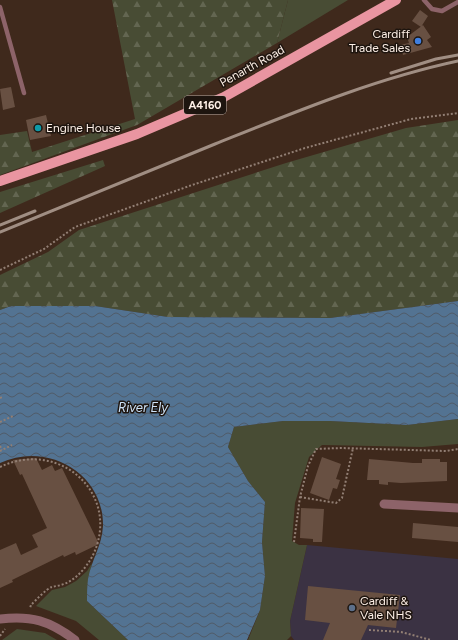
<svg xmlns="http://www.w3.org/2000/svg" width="458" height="640" font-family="Figtree,sans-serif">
	<defs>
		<pattern id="forest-firs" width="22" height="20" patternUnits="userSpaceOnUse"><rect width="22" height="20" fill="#484c34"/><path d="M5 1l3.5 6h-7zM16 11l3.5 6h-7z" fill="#636651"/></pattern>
		<pattern id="water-waves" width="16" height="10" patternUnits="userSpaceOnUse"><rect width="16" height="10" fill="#537392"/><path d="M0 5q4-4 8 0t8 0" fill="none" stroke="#4f5b68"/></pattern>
	</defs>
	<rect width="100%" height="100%" fill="#3f291c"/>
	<path fill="#3b3243" d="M307,545L458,559V640H294L291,636L290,621Z"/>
	<path fill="#484c34" d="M288,0H348L277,43Z
		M458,419V444L422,447L322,445L309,457L295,503L292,541L299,545H307L290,621L291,636L287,640H248L260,610L265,576L262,542L265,502L248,481L228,447L234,427L283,421H330L407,425Z
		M92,563L88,580L87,601L128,640H99L76,621L36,606L52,590L65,587L76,581L87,571Z
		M17,629L45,633L57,640H2Z"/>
	<path fill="url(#forest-firs)" d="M112,0H288L277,43L137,125L0,175V135L27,131L32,152L135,119Z
		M458,120V301L330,318L168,317L95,306H11L0,310V275L48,252L79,230L286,163L406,128Z
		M103,160L105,166L0,213V192Z"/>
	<path fill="url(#water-waves)" d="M458,301V419L407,425L330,421H283L234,427L228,447L248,481L265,502L262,542L265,576L260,610L247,640H128L87,601C87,594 87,586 88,579C91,561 102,546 103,526C104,473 47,441 0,463V310L11,306H95L168,317L330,318Z"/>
	<path fill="#685042" d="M420,10L428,16L421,27L412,21Z
		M423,25L431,37L427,40L432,47L403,55L400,45L409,43L407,37Z
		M11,87L15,107L3,110L0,89Z
		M46,115L51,136L30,140L26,120Z
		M322,457L341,464L336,479L340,480L337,489L333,488L329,500L310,493Z
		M36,458L42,470L52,465L55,471L62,468L99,544L76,555L75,552L64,557L63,555L12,580L13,582L0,588V550L16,543L21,555L38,547L32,535L47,528L22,474L20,475L13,460Z
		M369,459L413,463H422V459H440V462H447V481L401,483L388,482V485L379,484V480H367Z
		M301,508L324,509L322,542H313V539L300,538Z
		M413,523L458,527V542L412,538Z
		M308,586L400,595L396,628L368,625L361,640H323L330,623L305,620Z"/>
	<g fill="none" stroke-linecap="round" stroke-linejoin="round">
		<path stroke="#927f74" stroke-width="2" stroke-dasharray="2 2" stroke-linecap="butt" d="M0,270L44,249L75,227L192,185L305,148L411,119L458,113
			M0,398L2,397
			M0,422L13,416
			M0,446L2,450
			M0,451L12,445
			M0,467C61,438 123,496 92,557C85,569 75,581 61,585C58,586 55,586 52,587C46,589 36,600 31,605L30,608
			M300,497L336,503L342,498L353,448
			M294,542L300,497L308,466L316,449L341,448L446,451L458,449
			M369,630L401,632L431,640
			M0,636L5,629"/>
		<path stroke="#8d6369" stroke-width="4.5" d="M424,0L432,9L442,11L458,2
			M0,7L24,93"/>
		<path stroke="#8d6369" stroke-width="9" d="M384,504L458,508
			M0,619C31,615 50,621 75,640"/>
		<path stroke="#e995a1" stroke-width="10" d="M0,181L137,134L224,97L396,0"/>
		<path stroke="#a08e83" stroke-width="3" d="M391,73L436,59L458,55
			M0,225L35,211
			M0,232C72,202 144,173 215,144C295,112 374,79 458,61"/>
	</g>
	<circle fill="#3f7fe0" stroke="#1e150f" stroke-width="1.5" cx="418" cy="41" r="4"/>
	<circle fill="#0f9aa8" stroke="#1e150f" stroke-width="1.5" cx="38" cy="128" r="4"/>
	<circle fill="#5c6f8a" stroke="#1e150f" stroke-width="1.5" cx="352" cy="608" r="4"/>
	<g text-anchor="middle" stroke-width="3" stroke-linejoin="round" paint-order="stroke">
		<rect fill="#1e150f" stroke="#bbaea6" stroke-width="1" x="184" y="96" width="42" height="18" rx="3"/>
		<g font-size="11" font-weight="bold" fill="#fef0e7">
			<text x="205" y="109">A4160</text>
		</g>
		<g font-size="12" fill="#fef0e7" stroke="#1e150f" text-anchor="start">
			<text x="410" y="38" text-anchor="end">Cardiff<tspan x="410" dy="14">Trade Sales</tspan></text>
			<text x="46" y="132">Engine House</text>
			<text x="360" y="605">Cardiff &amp;<tspan x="360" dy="14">Vale NHS</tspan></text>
		</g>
		<g font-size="12" fill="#fef0e7" stroke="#1e150f">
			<text transform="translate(252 66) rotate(-29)" y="4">Penarth Road</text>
		</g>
		<g font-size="13" font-style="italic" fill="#cde2f7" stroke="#1e150f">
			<text x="143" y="412">River Ely</text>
		</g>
	</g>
</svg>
